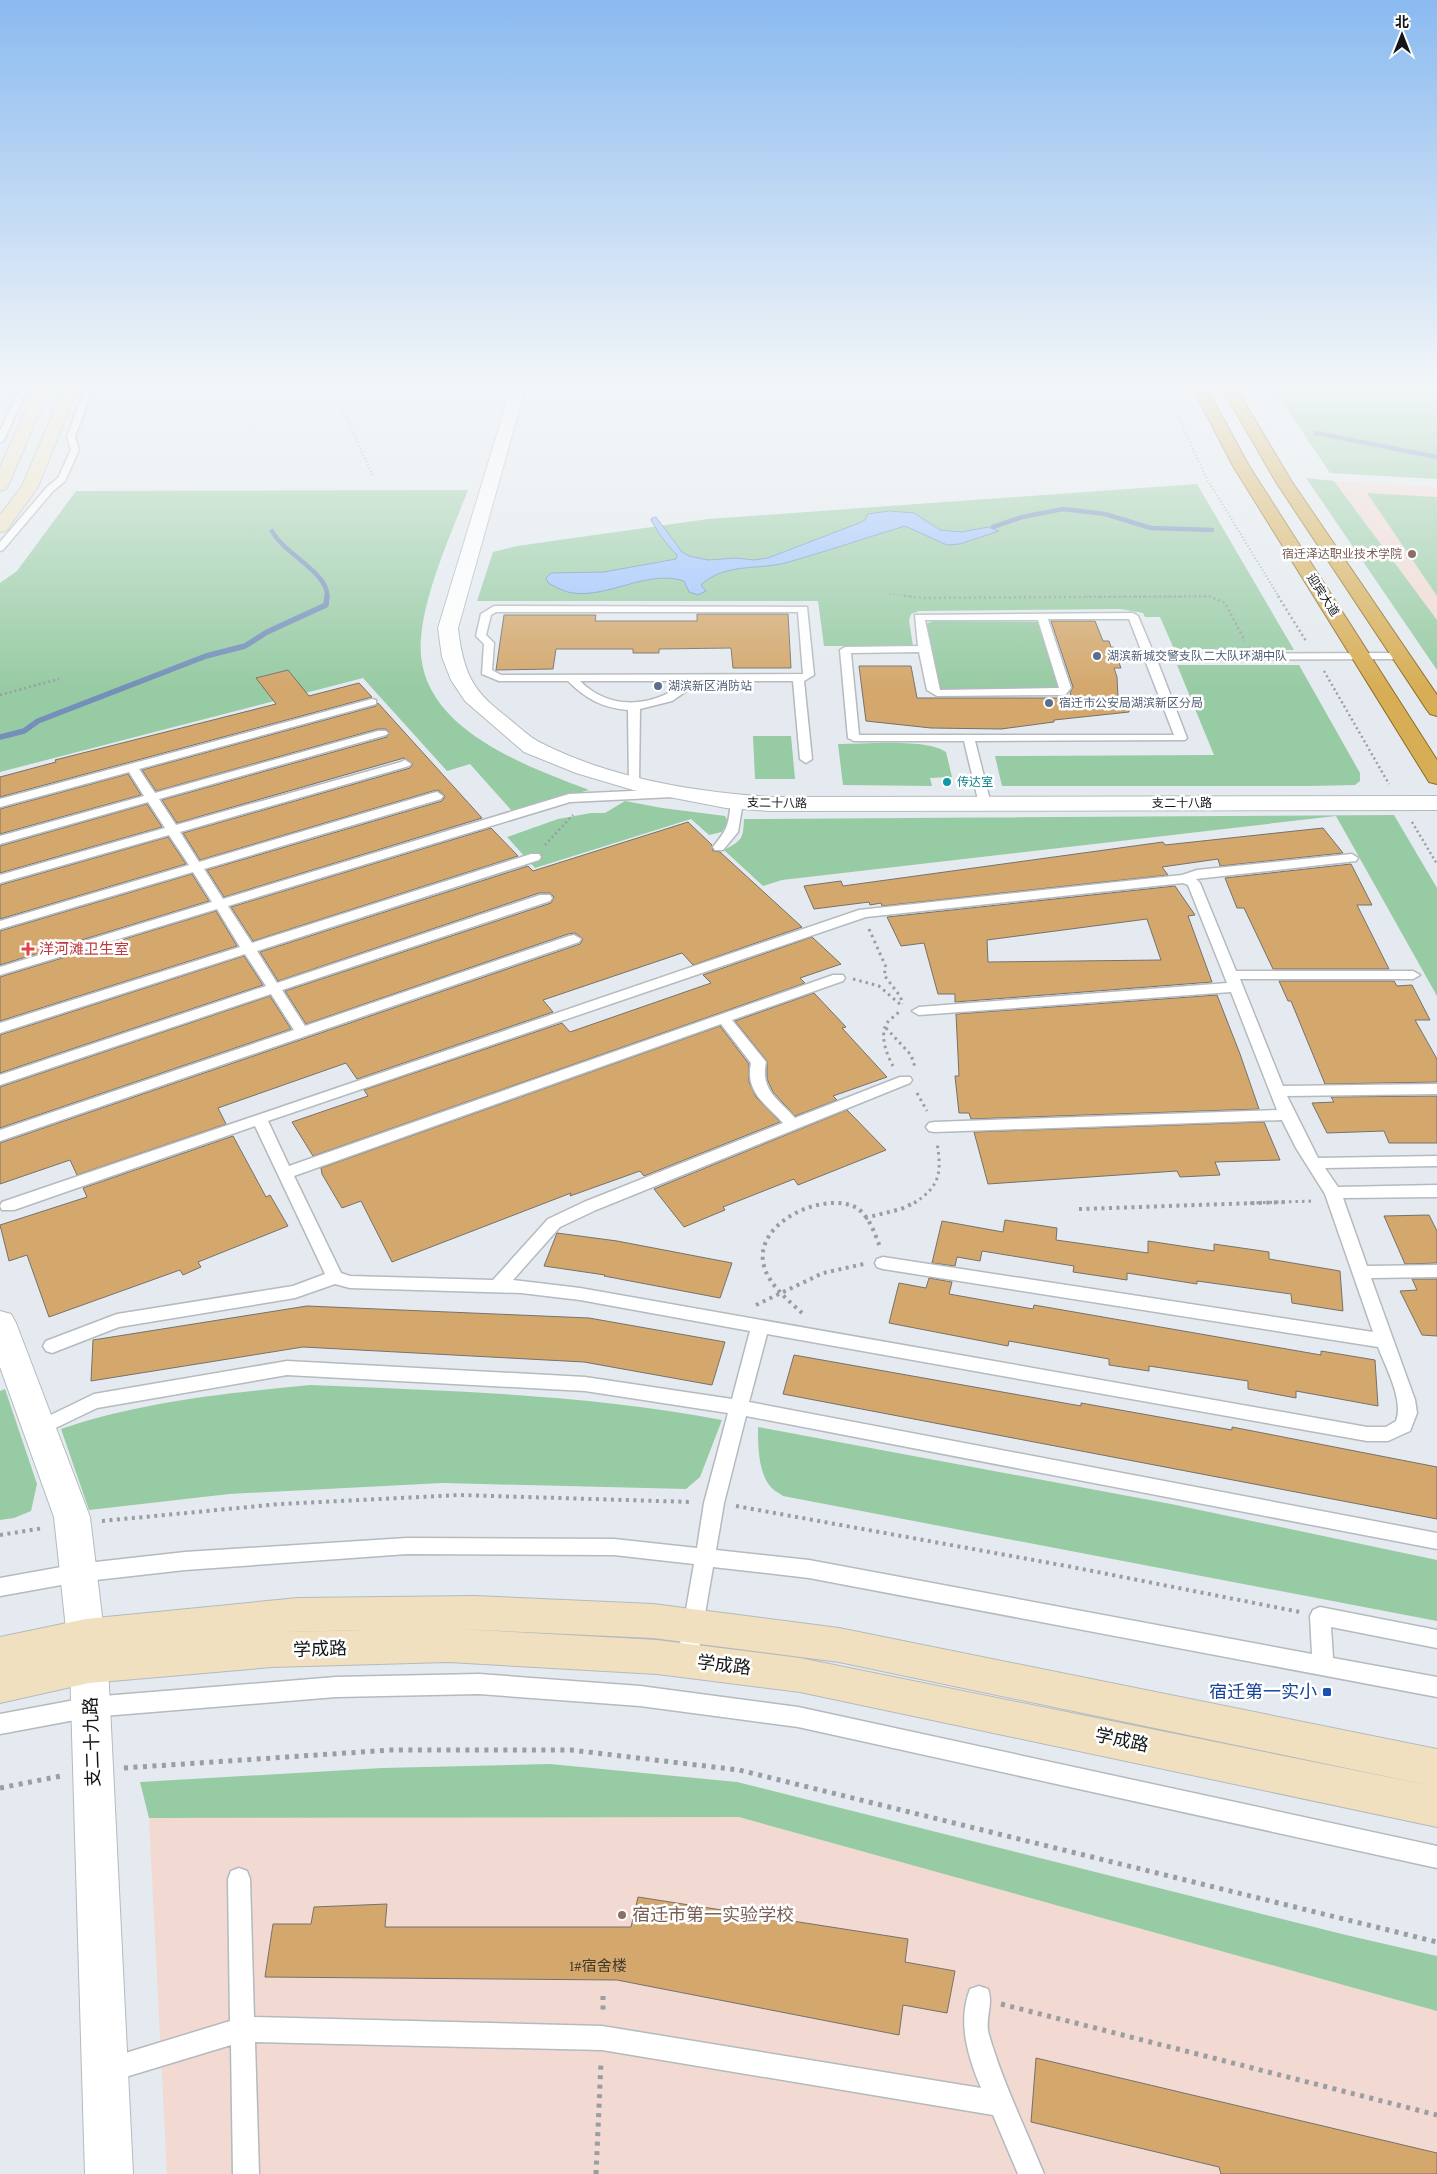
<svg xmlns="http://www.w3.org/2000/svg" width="1437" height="2174" font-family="'Crimson Pro','Noto Sans SC',serif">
	<rect width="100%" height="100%" fill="#e4eaef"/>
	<path fill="#f2d9d2" d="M1334,481L1437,487V620Z
		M739,1817L1437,2011V2174H167L149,1818Z"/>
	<path fill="#97cba3" d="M1271,385H1437V479L1330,473Z
		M1306,478L1334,481L1437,620V670Z
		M1197,484L1294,650L1174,649L1160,617H1145L1143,613L1120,609L919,611L911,614L909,620L913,646H824L818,601H477L493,552L517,546L708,519Z
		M468,490C451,534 425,591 421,638C413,727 524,765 589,790L512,811L470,764L447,771L363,678L0,772V583L17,571L76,491Z
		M1367,493L1437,497V596Z
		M933,621L1037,622L1041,626L1061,684L1059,689L939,690L924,631L926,624Z
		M1177,665H1299L1360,773V781L1355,785L1309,786H1002L995,756L1214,755Z
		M753,736H791L795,779H755Z
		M838,744C864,744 926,738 946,752L952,777L930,778L932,786L843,785Z
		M625,801L662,808L725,816L728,821L722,832L709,835L691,819L535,868L507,837L558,819L591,813H605Z
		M1394,815L1437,888V996L1336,816L782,880L763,886L724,850C742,840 743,840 744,819Z
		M310,1385C448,1391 586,1394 722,1420L700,1477L686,1489L442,1483L229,1494L89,1510L61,1429C139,1402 228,1393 310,1385Z
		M5,1389L37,1484L31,1511L14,1518L0,1520V1391Z
		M758,1427L1171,1504L1437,1560V1621L783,1496C779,1493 773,1490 770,1486C758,1471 758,1445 758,1427Z
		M550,1764L737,1782L1346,1935L1437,1956V2011L739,1817L149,1818L140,1782L382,1768Z"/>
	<path fill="#9dc3fd" stroke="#748fb8" d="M889,511L914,513L940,530L962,532L988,527L999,531L960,544L947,545L905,526C865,538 825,552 785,563C757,570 724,563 701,585L706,591L698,595L689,592L684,581C648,569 609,598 573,593C564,592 556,587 548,583L546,578L551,573L604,572L676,559L677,555C666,544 659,534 651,520L652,518L656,517L682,552L689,556L708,560L736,558L754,560L768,558L859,523L865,520L868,514Z"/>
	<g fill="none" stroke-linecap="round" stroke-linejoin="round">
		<path stroke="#748fb8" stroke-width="4.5" d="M1316,433L1437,457
			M993,527L1022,517L1063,509L1105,514L1151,528L1212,530
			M272,531C283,553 330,574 327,597"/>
		<path stroke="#748fb8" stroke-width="5.5" d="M0,737L24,731L38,721L206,656L245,646L267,632L326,605L327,596"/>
	</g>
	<path fill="#d4a86d" stroke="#75716c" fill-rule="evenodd" d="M697,614H788L791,668H733L731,648L659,649V653H633V649H556L553,669L496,670L504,615H596L595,621H697Z
		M1051,621H1095L1103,641H1109L1111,647H1113L1121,668H1114L1117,677L1118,698H1128L1129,712L1054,720V722L1001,729L931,728L866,721L859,666H911L917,698H1072L1070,693L1073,687Z
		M288,670L309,696L359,683L372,697L0,797V777L56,762L55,760L276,704L256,678Z
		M378,703L482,818L224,897L207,870L442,801L445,796L438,790L433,791L200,860L183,833L410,768L413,764L404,758L177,823L162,800L387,737L389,732L386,729H378L156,791L142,770L376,706Z
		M128,774L141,795L0,834V809Z
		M147,804L162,827L0,873V846Z
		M688,822L712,845L713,851L720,852L802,927L693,965L682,953L543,1000L553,1012L357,1079L346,1063L218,1108L226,1124L77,1175L70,1160L0,1184V1143L580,944L583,939L575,933L568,934L306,1024L285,991L551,903L554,897L550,893H539L278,981L260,952L528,866L533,871Z
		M491,828L518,856L253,941L231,907Z
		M1323,828L1343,853L1220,866L1218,859L1162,867L1168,875L882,906L881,903L870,905L869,902L814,909L804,886L841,881L843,886L1163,842L1165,845Z
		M168,837L186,864L0,919V885Z
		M1351,864L1372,905H1357L1389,969H1273L1244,908H1237L1225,878Z
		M192,874L209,901L0,965V931Z
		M1175,886L1195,915L1188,916L1212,982L955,1002V994H938L924,943L901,946L887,917ZM1147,919L1161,960L988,962L987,940Z
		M216,911L237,946L0,1021V977Z
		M812,937L841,964L800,978L805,983L313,1156L292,1122L368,1096L364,1090L562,1023L570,1032L711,983L703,975Z
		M244,956L263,985L0,1073V1035Z
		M1279,981H1394L1397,986L1412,985L1430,1020H1415L1437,1059V1082L1325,1084L1291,1001H1288Z
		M814,993L846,1027L842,1028L887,1077L833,1096L837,1100L795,1116L773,1092L767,1079V1061L735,1021Z
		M1217,995L1240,1054L1259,1109L971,1119L969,1113H959L955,1076H959L956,1014Z
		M270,996L291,1029L0,1128V1087Z
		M720,1026L749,1064V1082L756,1097L780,1122L644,1176L640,1171L570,1196L571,1193L392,1262L361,1201L342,1208L322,1174L321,1168Z
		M1437,1096V1143H1389L1384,1131L1327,1133L1312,1103L1334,1102L1331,1097Z
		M847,1110L886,1150L798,1185L794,1179L723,1207L725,1210L684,1227L654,1189Z
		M1264,1122L1280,1160L1215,1162L1220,1175L1180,1177L1177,1171L988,1184L974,1132Z
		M233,1136L266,1197L270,1195L288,1226L198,1262L201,1267L183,1275L180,1270L49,1317L27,1255L9,1261L0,1225L87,1197L83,1188Z
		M1429,1215L1437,1231V1263L1405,1264L1384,1216Z
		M1005,1220L1057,1228L1056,1240L1148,1253V1241L1214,1251V1244L1269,1252V1259L1340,1271L1343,1311L1292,1303L1291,1294L1197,1281V1284L1127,1273V1280L1073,1272L1074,1266L982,1251L980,1261L957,1257L955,1266L932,1263L942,1221L1003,1232Z
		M557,1233L617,1241L732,1263L720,1298L604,1276L605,1275L544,1266Z
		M929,1278L952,1282L949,1294L1033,1309L1034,1305L1321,1355V1351L1375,1360L1378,1406L1296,1391V1398L1248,1389V1381L1149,1366V1371L1109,1365V1359L1009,1341L1008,1346L889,1323L899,1283L926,1288Z
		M1412,1279H1437V1336L1422,1335L1400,1291L1417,1290Z
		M307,1306L589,1318L725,1342L712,1385L584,1362L303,1347L91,1381L93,1340Z
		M794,1355L1081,1406V1403L1232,1430V1427L1437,1467V1519L783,1394Z
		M638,1897L908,1939L905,1962L955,1971L947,2013L903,2005L899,2035L617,1980L265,1977L273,1924H311L314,1907L387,1904L385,1927H631Z
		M1036,2058L1437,2153V2174H1221L1219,2167L1031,2122Z"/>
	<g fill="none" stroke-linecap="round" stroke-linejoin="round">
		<g stroke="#b4babe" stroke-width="3">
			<path id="service" d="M21,385H29L4,440L0,443V431Z
				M86,385H94L75,437L79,450L65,481L53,491L3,550L0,551V542L47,487L58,478L71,450L67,437Z
				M494,606L807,607L814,675L804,681L812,759L806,763L800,759L793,681H701L672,701L640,709L639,783L633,787L629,786L628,710C603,708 586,699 568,681H499L482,674L484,644L476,636L481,614ZM496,612H798L803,674L501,675L492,670L494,643L486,635L491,615ZM580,681H687C655,707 611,712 580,681Z
				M1133,613L1138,616L1154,654L1402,653L1407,656L1402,659L1157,660L1187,738L1185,740L975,741L991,804L985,808L979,804L964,741H854L848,738L840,650L845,647L918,646L915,615ZM1048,619H1129L1174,735H859L851,653L919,652L927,690L937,696L1062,695L1066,694L1071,688ZM925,620H1038L1059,688L940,690Z
				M372,699L376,700V704L139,769L155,793L378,731H386L388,733L386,735L159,799L176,825L401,762L405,760L411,764L409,766L180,832L199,862L433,793L437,792L443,796L441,799L204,869L223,899L569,794L673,789L679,793L673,797L570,802L228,906L252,943L531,854H539L541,857L539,860L257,951L277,983L540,895H550L552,898L550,901L282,990L305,1026L569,936L574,935L581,939L579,942L0,1141V1130L294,1030L271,994L0,1085V1075L266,986L245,954L0,1033V1023L240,947L217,909L0,975V967L212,902L193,872L0,929V921L189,865L169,835L0,883V875L165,828L148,802L0,844V836L144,796L129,772L0,807V799Z
				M737,798L743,802L738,832L723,850H715L713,847C728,828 728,827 731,802Z
				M1352,854L1358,858L1356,861L1196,879L1200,883L1236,971H1413L1420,975L1413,979H1240L1283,1086L1437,1084V1094L1287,1096L1318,1158L1437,1156V1166L1325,1168L1338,1187L1437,1185V1197L1343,1198L1367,1266L1437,1265V1277L1371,1278L1415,1400L1417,1413L1410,1431L1388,1441H1367L767,1334L749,1402L1437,1533V1549L746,1416L724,1503L716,1550L809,1560L1312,1654L1310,1616L1313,1610L1320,1607L1437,1630V1648L1331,1627L1333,1658L1437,1677V1697L809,1578L713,1567L697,1661L694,1668L687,1670L680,1668L677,1661L694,1564L614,1555L407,1554L185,1570L78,1582L0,1596V1578L78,1564L185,1552L407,1538L614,1539L697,1548L704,1503L728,1413L585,1391L287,1375L97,1408L39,1436L32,1434L30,1429L32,1424L94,1394L287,1361L585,1377L732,1399L750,1331L580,1300L521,1293L350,1288L335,1284L295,1298L119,1327L52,1353L46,1351L43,1346L46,1341L117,1314L293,1286L325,1274L255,1126L14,1210H2L0,1206L2,1202L859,910L1182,875L1197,870ZM1183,883L1188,885L1227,983L919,1007L912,1011L919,1015L1231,992L1277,1110L934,1122L929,1123L926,1127L929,1131L934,1132L1282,1120L1296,1148L1325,1194L1373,1332L883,1257L877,1259L875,1263L877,1267L883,1269L1378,1347C1386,1368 1404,1400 1396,1421L1386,1427H1367L580,1288L513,1280L560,1227L596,1210L910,1083L912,1080L910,1077H900L795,1118C778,1099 760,1090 766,1062L732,1020L843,981L845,978L843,975H833L289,1166L268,1121L866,917ZM721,1024L751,1063C745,1092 765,1103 783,1123L584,1202L548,1219L493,1280L350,1276L341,1273L294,1176Z
				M479,1674L640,1686L798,1707L1437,1846V1868L798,1727L640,1706L479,1694L336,1697L91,1717L0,1734V1714L91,1697L336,1677Z
				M239,1868L247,1871L250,1879L254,2017L602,2026L981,2088C968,2057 957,2022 970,1989L979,1986L988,1989C994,2005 984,2019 989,2035C1003,2083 1025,2127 1044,2174H1018L993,2115L602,2050L255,2042L259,2174H233L231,2045L109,2082L100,2079L97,2070L100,2061L109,2058L230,2021L228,1879L231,1871Z"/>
		</g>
		<g stroke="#b4babe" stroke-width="2">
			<path id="minor" d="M0,1311L11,1314L16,1323L90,1517L108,1666L133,2174H85L70,1666L54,1517L0,1367Z"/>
		</g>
		<g stroke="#b4babe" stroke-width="2">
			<path id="tertiary" d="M512,385H526L458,628C460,646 463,663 471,679C479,695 494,707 508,718C518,726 529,737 541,743C610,778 693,792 770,797L1437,796V810L770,811L726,808L633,790L576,773L524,752L465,701L451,680L442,657L438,628Z"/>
		</g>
		<g stroke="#b4babe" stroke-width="2">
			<path id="secondary" d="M37,385H51L8,486L6,489L0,491V467Z
				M65,385H79L38,487L6,531L0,532V515L22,486Z
				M474,1596L653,1604L839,1628L1437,1749V1787L839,1662L653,1638L460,1629L657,1640L800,1658L1437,1787V1827L800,1692L657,1674L448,1662L272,1667L89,1683L0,1703V1637L86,1619L298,1598ZM364,1630L288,1632H298Z"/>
		</g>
		<g stroke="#8c6b24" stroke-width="2">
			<path id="trunk" d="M1191,385H1205L1249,466L1437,760V784L1429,782L1426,777L1233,466Z
				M1220,385H1234L1292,482L1437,695V716L1430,714L1427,710L1276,482Z"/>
		</g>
		<path stroke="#9a9ea2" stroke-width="2" stroke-dasharray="1 2.5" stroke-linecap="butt" d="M331,385L373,476
			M1163,385L1207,479L1279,597
			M1250,387L1437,391
			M890,594L915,597
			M1087,597H1211"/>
		<path stroke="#9a9ea2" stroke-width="2.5" stroke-dasharray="2 3" stroke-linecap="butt" d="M904,596L925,598L1209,596L1225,603L1245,641
			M1278,596L1306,641
			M1324,671L1389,784
			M0,695L59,679
			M1412,822L1437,864
			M545,845L573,815"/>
		<path stroke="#9a9ea2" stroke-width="3" stroke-dasharray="2.5 4" stroke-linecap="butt" d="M869,929L886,967L884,975L900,996L903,1004
			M853,979L879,986L901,1005
			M886,1028L911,1055L915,1067
			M893,1066C887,1055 879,1035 887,1023C890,1019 895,1016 899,1012
			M917,1093L927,1111
			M914,1203C940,1187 942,1172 937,1143
			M1250,1203L1315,1201"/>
		<path stroke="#9a9ea2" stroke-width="4" stroke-dasharray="3 4.5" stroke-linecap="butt" d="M1079,1209L1287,1202
			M865,1218L901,1209L916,1202
			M756,1305L823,1273L864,1264
			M802,1313C788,1300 769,1285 764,1266C752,1223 824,1190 857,1208C869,1216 875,1234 880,1247
			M736,1506L1072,1567L1300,1612
			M102,1521L280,1504L459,1495L692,1502
			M0,1535L44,1528"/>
		<path stroke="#9a9ea2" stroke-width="5" stroke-dasharray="4 5.5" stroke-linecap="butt" d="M124,1768L391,1750H571L739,1770L1437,1942
			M0,1788L61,1776
			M603,1996V2013
			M1001,2004L1437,2115
			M596,2174L601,2062"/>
		<use href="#service" fill="#fff" fill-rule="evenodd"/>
		<use href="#minor" fill="#fff" fill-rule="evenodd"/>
		<use href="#tertiary" fill="#fff" fill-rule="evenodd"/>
		<use href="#secondary" fill="#f0e0bf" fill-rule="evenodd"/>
		<use href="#trunk" fill="#d7ae56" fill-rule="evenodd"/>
	</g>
	<linearGradient id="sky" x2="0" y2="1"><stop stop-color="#8abaf0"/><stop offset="0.56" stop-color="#f3f6f8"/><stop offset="1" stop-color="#f3f6f8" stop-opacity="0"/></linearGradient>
	<rect width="1437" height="689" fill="url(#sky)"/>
	<g fill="#8d6e63" stroke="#fff" stroke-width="2">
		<circle cx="1412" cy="554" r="5"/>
		<circle cx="622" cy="1915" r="5"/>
	</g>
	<g fill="#5c6f8a" stroke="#fff" stroke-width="2">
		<circle cx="1097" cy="656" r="5"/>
		<circle cx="658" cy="686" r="5"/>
		<circle cx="1049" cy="703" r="5"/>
	</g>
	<circle fill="#0f9aa8" stroke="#fff" stroke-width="2" cx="947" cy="782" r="5"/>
	<path fill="#e0444e" stroke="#fff" stroke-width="2" d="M25.5 941.5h5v5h5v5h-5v5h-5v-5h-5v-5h5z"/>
	<rect fill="#1a4fb4" stroke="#fff" stroke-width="2" x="1322" y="1687" width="10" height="10" rx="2.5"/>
	<g text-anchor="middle" stroke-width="5" stroke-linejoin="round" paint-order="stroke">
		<g font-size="12" fill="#785e54" stroke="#fff" text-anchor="end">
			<text x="1402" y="558">宿迁泽达职业技术学院</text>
		</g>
		<g font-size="12" fill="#131516" stroke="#fff">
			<text transform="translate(1323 595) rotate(57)" y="4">迎宾大道</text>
			<text transform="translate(777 803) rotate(1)" y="4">支二十八路</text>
			<text x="1182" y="807">支二十八路</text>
		</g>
		<g font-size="12" fill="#4e5e75" stroke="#fff" text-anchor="start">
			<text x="1107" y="660">湖滨新城交警支队二大队环湖中队</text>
			<text x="668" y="690">湖滨新区消防站</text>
			<text x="1059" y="707">宿迁市公安局湖滨新区分局</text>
		</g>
		<g font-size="12" fill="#0d838f" stroke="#fff" text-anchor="start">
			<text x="957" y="786">传达室</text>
		</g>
		<g font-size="15" fill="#be3a42" stroke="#fff" text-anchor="start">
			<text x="39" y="954">洋河滩卫生室</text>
		</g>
		<g font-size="15" fill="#433a2c">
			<text x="598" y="1971">1#宿舍楼</text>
		</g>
		<g font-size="18" fill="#131516" stroke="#fff">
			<text transform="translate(320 1649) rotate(-2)" y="6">学成路</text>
			<text transform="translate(724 1665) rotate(7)" y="6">学成路</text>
			<text transform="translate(1122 1740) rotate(12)" y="6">学成路</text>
			<text transform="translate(92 1742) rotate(-92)" y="6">支二十九路</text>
		</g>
		<g font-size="18" fill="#164399" stroke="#fff" text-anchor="end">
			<text x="1317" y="1698">宿迁第一实小</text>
		</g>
		<g font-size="18" fill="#785e54" stroke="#fff" text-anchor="start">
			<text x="632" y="1921">宿迁市第一实验学校</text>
		</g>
	</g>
	<g transform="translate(1402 35)" stroke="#ffffff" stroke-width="4" paint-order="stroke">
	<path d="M0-4L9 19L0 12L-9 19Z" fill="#131516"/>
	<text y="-8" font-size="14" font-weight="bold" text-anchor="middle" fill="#131516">北</text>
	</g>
</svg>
